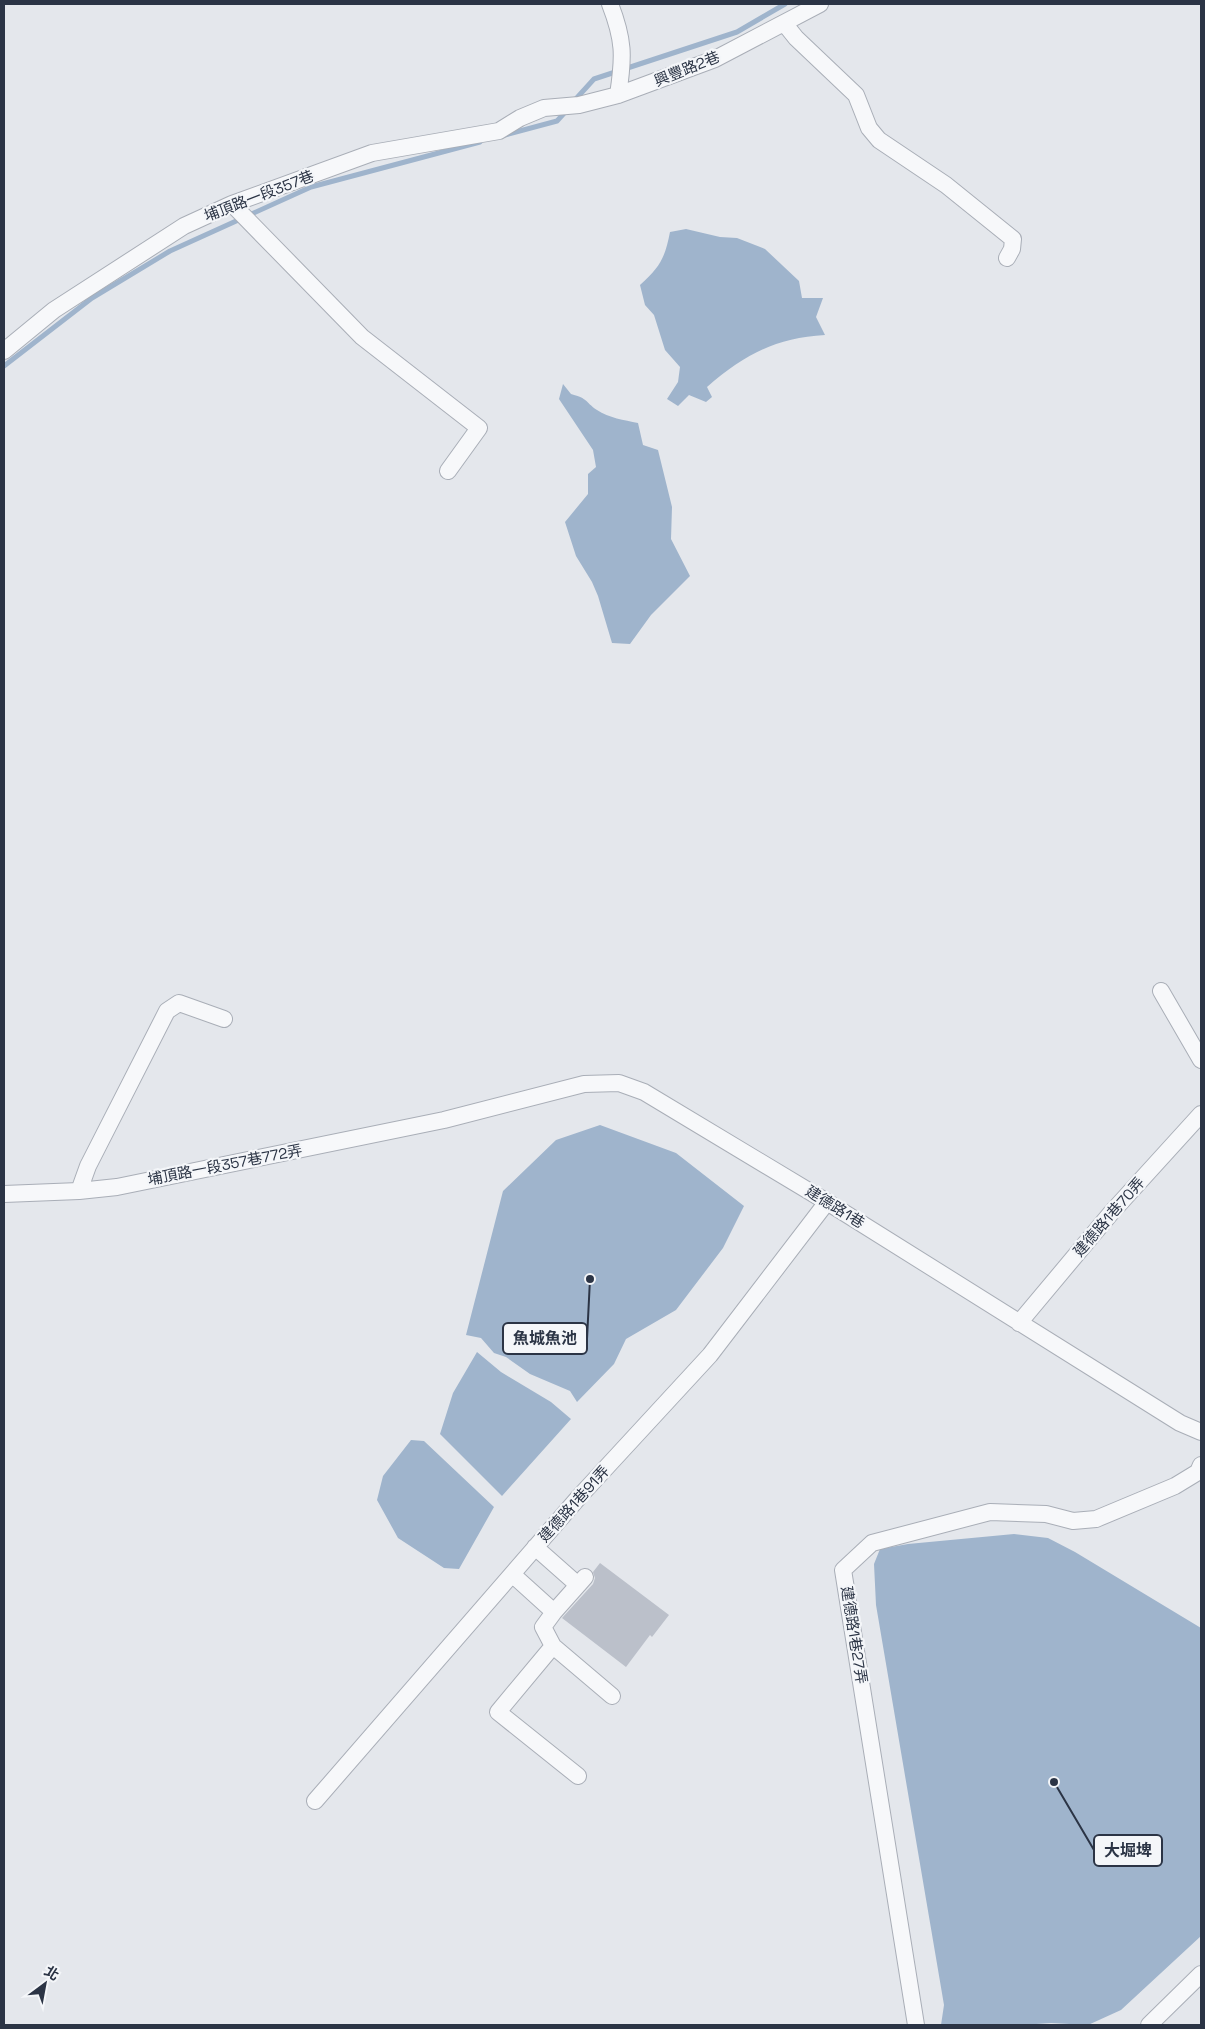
<svg xmlns="http://www.w3.org/2000/svg" width="1205" height="2029" font-family="'Space Grotesk','Noto Sans TC',sans-serif">
	<rect width="100%" height="100%" fill="#e4e7ec"/>
	<path fill="#9fb4cc" d="M686,229L720,237L737,238L765,249L799,281L802,298H823L816,317L825,335C775,338 744,355 707,387L712,397L706,402L689,395L678,406L667,399L678,382L680,367L665,350L654,315L645,305L640,285C660,267 665,258 670,232Z
		M563,384L571,394C589,399 584,401 597,410C609,418 624,420 638,423L643,445L658,450L672,507L671,539L690,576L651,615L630,644L612,643L598,596L592,582L576,556L565,522L588,494V474L596,467L593,450L559,399Z
		M600,1125L676,1153L744,1206L723,1248L676,1310L626,1339L614,1364L577,1402L570,1391L530,1374L506,1357L494,1353L481,1338L466,1335L503,1191L556,1140Z
		M477,1352L501,1372L551,1402L571,1419L502,1496L440,1434L453,1393Z
		M411,1440L424,1441L494,1507L459,1569L444,1568L398,1538L377,1500L383,1476Z
		M1014,1534L1048,1538L1075,1552L1201,1628V1936L1121,2010L1088,2025L1051,2023L1022,2025H941L944,2005L876,1605L874,1564L880,1549L908,1544Z"/>
	<g fill="none" stroke-linecap="round" stroke-linejoin="round">
		<path stroke="#9fb4cc" stroke-width="5" d="M574,101L594,79L737,32L785,4
			M505,135L557,121L567,110
			M4,366L92,298L170,251L311,187L480,142"/>
	</g>
	<path fill="#bbc0ca" d="M600,1563L669,1615L652,1637L650,1635L626,1667L562,1618L593,1584L595,1578L593,1572Z"/>
	<g fill="none" stroke-linecap="round" stroke-linejoin="round">
		<g stroke="#a9aeb7" stroke-width="18">
			<path id="minor" d="M610,4C624,40 624,56 618,95
				M784,23L796,38L856,95L869,128L879,140L946,185L1013,239L1012,249L1007,258
				M232,204L362,337L479,428L448,471
				M4,351L54,310L184,226L232,204L372,153L499,131L520,118L544,108L579,105L618,95L715,59L820,4
				M1161,991L1201,1060
				M79,1191L88,1166L167,1011L179,1003L224,1019
				M4,1194L79,1191L117,1187L444,1120L584,1084L619,1083L644,1092L827,1202L1180,1423L1201,1432
				M1019,1323L1111,1213L1201,1114
				M535,1547L578,1585L585,1577
				M513,1575L554,1612L543,1627L553,1646L612,1696
				M554,1612L578,1585
				M553,1646L498,1712L578,1776
				M315,1801L579,1497L710,1355L827,1202
				M916,2025L843,1570L872,1543L990,1512L1046,1514L1073,1521L1096,1519L1175,1486L1198,1472L1201,1465
				M1149,2025L1201,1974"/>
		</g>
		<use href="#minor" stroke="#f7f8fa" stroke-width="16"/>
	</g>
	<g text-anchor="middle" stroke-width="4.5" stroke-linejoin="round" paint-order="stroke">
		<g font-size="15" fill="#2b3445" stroke="#f4f6f9">
			<text transform="translate(687 69) rotate(-22)" y="5">興豐路2巷</text>
			<text transform="translate(259 196) rotate(-21)" y="5">埔頂路一段357巷</text>
			<text transform="translate(225 1165) rotate(-11)" y="5">埔頂路一段357巷772弄</text>
			<text transform="translate(835 1207) rotate(32)" y="5">建德路1巷</text>
			<text transform="translate(1109 1217) rotate(-49)" y="5">建德路1巷70弄</text>
			<text transform="translate(574 1504) rotate(-48)" y="5">建德路1巷91弄</text>
			<text transform="translate(854 1635) rotate(81)" y="5">建德路1巷27弄</text>
		</g>
	</g>
	<path fill="none" stroke="#2b3445" stroke-width="2" d="M590 1279L587 1339M1054 1782L1094 1850"/>
	<g fill="#2b3445" stroke="#f4f6f9" stroke-width="2">
		<circle cx="590" cy="1279" r="5"/>
		<circle cx="1054" cy="1782" r="5"/>
	</g>
	<g fill="#f4f6f9" stroke="#2b3445" stroke-width="2">
		<rect x="503" y="1323" width="84" height="31" rx="5"/>
		<rect x="1094" y="1835" width="68" height="31" rx="5"/>
	</g>
	<g font-size="16" text-anchor="middle" font-weight="bold" fill="#2b3445">
		<text x="545" y="1344">魚城魚池</text>
		<text x="1128" y="1856">大堀埤</text>
	</g>
	<rect width="1205" height="2029" fill="none" stroke="#2b3445" stroke-width="10"/>
	<g transform="translate(45 1984) rotate(32)" stroke="#f4f6f9" stroke-width="4" paint-order="stroke">
	<path d="M0-4L9 19L0 12L-9 19Z" fill="#2b3445"/>
	<text y="-8" font-size="14" font-weight="bold" text-anchor="middle" fill="#2b3445">北</text>
	</g>
</svg>
